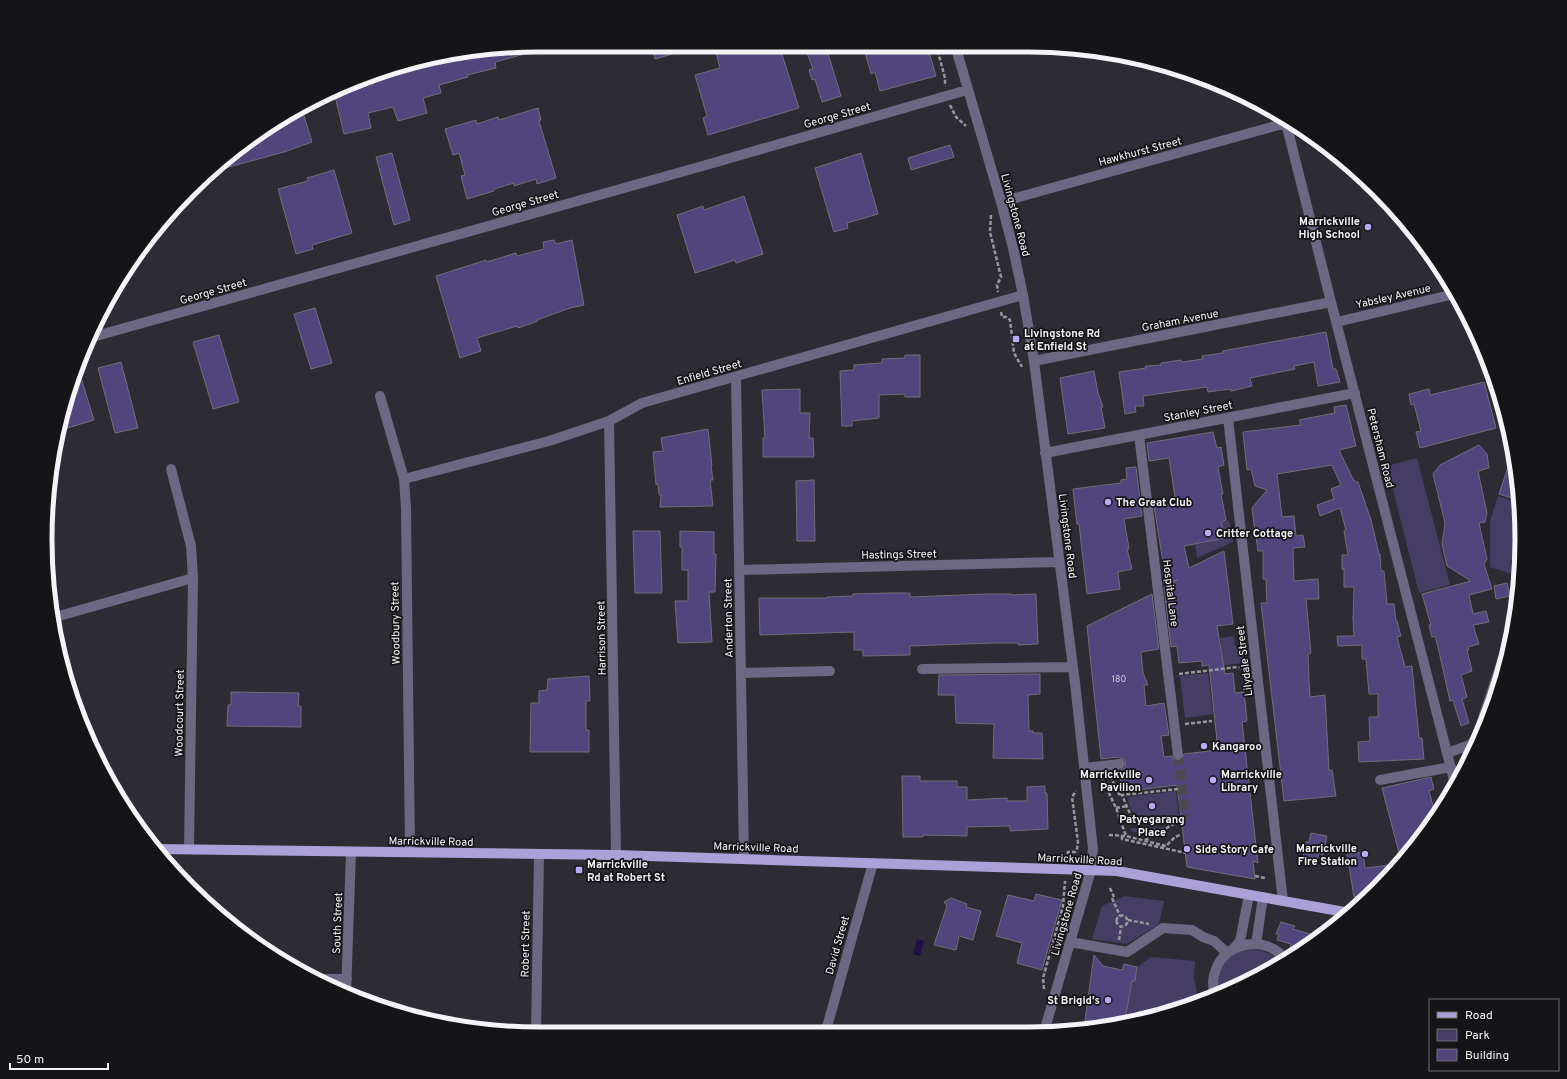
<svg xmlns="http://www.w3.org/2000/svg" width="1567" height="1079" font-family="Overpass,sans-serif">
	<rect width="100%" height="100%" fill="#2d2c34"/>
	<path fill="#453d63" d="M1417,458L1450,585L1419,593L1387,466Z
		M1498,496L1518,503L1522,540L1518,576L1490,567V521Z
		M1229,520L1233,542L1197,558L1195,544L1224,538L1221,522Z
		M1234,636L1235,646H1241L1243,663L1217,666L1222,657L1220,638Z
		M1208,673L1213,714L1185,718L1180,676Z
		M1176,791L1179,816L1137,821L1135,820L1128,801L1129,797Z
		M1165,827L1149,835L1131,831V828Z
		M1125,896L1164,901L1159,924L1127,944L1092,939L1102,906Z
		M1249,948C1262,950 1271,953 1280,962L1246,983L1216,993L1219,967L1237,951Z
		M1151,957L1195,961L1194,978L1198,999L1124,1024L1132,981H1135L1137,967Z"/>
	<path fill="#211044" d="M917,939L924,941L920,956L913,954Z"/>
	<path fill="#52457e" stroke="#706e77" d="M651,45H694V48L655,59Z
		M714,45H779L799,108L708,135L703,118L707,116L695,75L720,68Z
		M863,45H927L936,76L880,91L875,72L871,74Z
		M524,47L525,54L495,62L496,68L467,75L468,77L439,85L441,93L423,98L427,113L398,121L393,107L368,113L371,128L344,134L334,92L350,83L411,62Z
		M826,47L841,96L822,102L815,79L812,80L809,70L813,69L807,53Z
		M538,108L541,120L539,121L556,178L537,184L536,179L514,186V183L494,189V191L467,199L461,176L465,175L459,153L453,155L445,129L476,120L477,124L498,117L499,120Z
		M302,109L312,142L284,152L218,170L265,128L273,124L286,120L285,117Z
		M950,145L954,157L911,170L908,158Z
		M392,153L410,220L394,225L376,157Z
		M861,153L878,214L847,223L848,228L834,232L815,168Z
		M334,170L352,233L312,245L313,249L296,254L278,189L308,181L307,178Z
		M744,196L763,254L736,263L735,260L695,273L677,215L703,206L704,210Z
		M554,240L556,244L572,240L584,305L570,308L537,320L538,321L518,328L517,326L477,338L481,351L460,358L436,276L486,260L487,262L516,253L517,256L544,249L543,242Z
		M315,308L332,363L311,369L294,314Z
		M1326,332L1333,369H1336L1340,382L1318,386L1314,362L1294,366L1295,369L1250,378L1252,386L1231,391L1230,389L1208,392L1207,387L1143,396L1144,406H1135L1136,412L1125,414L1119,372L1146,368L1145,366L1161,365V363L1181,360L1182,362L1203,359L1202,356L1223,353V351Z
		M219,335L239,402L213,409L193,342Z
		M905,355H920V397H905V394L879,395V418L852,421V426H842L840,371L854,370V365L882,363V359L905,358Z
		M121,362L138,428L115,433L98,368Z
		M78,368L94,420L61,430L65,417Z
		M1094,371L1098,393L1103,407H1101L1105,428L1068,434L1060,378Z
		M1484,382L1496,428L1420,448L1416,432L1421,431L1414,404L1411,405L1409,394L1429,389L1430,395Z
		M800,389V413H810L809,438H813L814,457H763V438H765L762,390Z
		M1346,405L1356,446L1339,450L1353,479L1356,482H1358L1371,520L1379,554H1380L1381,571H1384L1387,604H1394L1396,621H1397L1401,636L1397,637L1405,667L1412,666L1419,738H1422L1424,759L1359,762L1358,742L1370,741L1369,717H1378V694H1369L1366,659H1362V645L1338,646L1337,636H1354L1353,618L1354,587H1344V569H1342V555H1348L1344,531L1346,530L1340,508L1320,516L1317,505L1334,499L1331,489L1341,485L1332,465L1277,474L1282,517L1294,516L1296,536L1303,535L1305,547L1293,548L1294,581L1318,579L1319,599H1306L1311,653L1308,654L1309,681L1310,697L1325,695L1329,771L1332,770L1336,796L1284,801L1261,603H1267L1266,579H1263V551H1258L1256,536L1262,533L1261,531L1255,532L1252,508L1267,490L1255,486L1251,469L1247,470L1243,432L1301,425L1299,420L1335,413L1334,407Z
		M708,429L712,466H711L713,480H710L713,506L660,507L661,495H659L658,484L656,485L653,452L663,451L661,438Z
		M1213,432L1217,448L1221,447L1224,465L1218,467L1223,494H1221L1226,520L1221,522L1225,538L1184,546L1189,568L1224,551L1233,624L1217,626L1225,674L1233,673L1235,693L1244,692L1247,721L1242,722L1258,863L1253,861L1255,879L1187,867L1177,785L1122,792L1119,771L1126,767L1125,760L1118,757L1101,759L1087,626L1152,594L1159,649L1141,652L1143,673L1148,685H1144L1146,706L1164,703L1169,735L1161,736L1164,757L1172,756L1173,759L1178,761L1182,760L1184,754L1218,750L1209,665L1202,666V661L1179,663L1177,646L1171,647L1164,587L1178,580L1170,582L1167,561L1163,562L1154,506L1176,503L1169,458L1149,461L1147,443Z
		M1479,445L1487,454L1489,468L1478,471L1487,513L1485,522L1479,523L1487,559L1484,564L1492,589L1469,595L1473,614L1486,611L1489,622L1473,625L1479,644L1468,647L1469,650H1467L1472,671L1461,675L1467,697L1462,699L1469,723L1461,726L1453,700L1450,701L1438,647L1435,636L1432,637L1429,625H1431L1422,594L1471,581L1447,566L1442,544L1445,523L1433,474L1440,465Z
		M1513,452L1518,500L1499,494Z
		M1136,467L1142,516L1124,519L1129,549H1127L1132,569L1118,572L1120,589L1087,594L1079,524H1077L1073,489L1121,483V480L1127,479L1126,468Z
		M814,480L815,541H797L796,481Z
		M633,531H660L662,593H635Z
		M680,531L714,532V554H716L715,592H709L712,642L678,643L675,601H688V570H682V547H680Z
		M1507,583L1510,596L1496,599L1494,586Z
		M887,593H910V597L987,594H1011V595L1036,594L1038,644L1018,645V643H993L910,646V655L863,656V650H854V632L760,635L759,598H827V597L853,596V594Z
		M1040,674V694L1028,695L1029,731H1033V733H1042L1043,759L993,758L994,724L956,723L955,695H938L939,675Z
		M589,676L590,701H586V730H589V752H530L531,703H539V691L547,690L548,679Z
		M231,692L299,693L298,706H301V727L227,726L228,705H231Z
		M902,776H920V781H957V787H967V800L1007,798V801H1027V787L1045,786V793H1047L1048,829L1010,831V826L967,827V836L923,835V837H903Z
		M1431,777L1434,789L1429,791L1436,817L1401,860L1382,788Z
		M1311,833L1327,836L1323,855L1319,853L1317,859L1303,857L1306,842H1309Z
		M1363,852L1365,868L1398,864L1372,894L1354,897L1347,854Z
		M1036,894L1062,900L1042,970L1017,963L1022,943L996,936L1008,895L1034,901Z
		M951,898L967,904L966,907L981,911L973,940L959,936L956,950L934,945L947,906L944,902Z
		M1281,922L1295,926L1293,929L1320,937L1298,951L1290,949L1291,944L1277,940L1279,935L1276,934Z
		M1094,955L1103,966L1122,970L1124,964L1137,967L1135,981H1132L1124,1024L1084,1028Z"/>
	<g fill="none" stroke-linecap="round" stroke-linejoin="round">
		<path stroke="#4b4a51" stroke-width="10" stroke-dasharray="10 5" stroke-linecap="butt" d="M1178,755L1185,818"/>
		<path stroke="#98979d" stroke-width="2.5" stroke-dasharray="4 2" stroke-linecap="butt" d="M940,45L938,52L945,78V86
			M950,105L956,117L966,126
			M991,215L990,232L1001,277L997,285L998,292
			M1001,312L1002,317H1006L1010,320L1014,353L1022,367
			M1179,674L1246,666
			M1185,724L1212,721
			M1101,776L1116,808L1126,836
			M1110,776L1119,794L1122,795
			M1178,789L1122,795L1134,823L1182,820
			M1116,808L1127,806
			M1109,835L1126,836L1166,846L1175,837L1180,835
			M1122,836V839L1186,853
			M1145,840L1179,821
			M1067,860L1068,852H1075L1077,849L1078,842L1072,797L1076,791
			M1255,876L1265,878
			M1110,888L1114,897
			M1112,898L1120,916
			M1116.5 921a5.5 5.5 0 1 1 11 0a5.5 5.5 0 1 1-11 0Z
			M1128,920L1149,924
			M1119,940L1121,927
			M1044,989L1043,978L1063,906L1065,881"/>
		<path stroke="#6c6782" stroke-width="10" d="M955,45L1001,202L1013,248L1023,295L1034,361L1075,683L1093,849L1091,870L1044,1032
			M1285,119L1331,302L1455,784
			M1001,202L1286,123
			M1337,322L1454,294
			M89,338L699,167L967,90
			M1034,361L1331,302
			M736,377L744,859
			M380,396L404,479L406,508L410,852
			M1228,418L1283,901
			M609,421L616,855
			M1139,435L1178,755
			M1045,453L1355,393
			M171,469L191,546L193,578L189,849
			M404,479L549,441L609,421L642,403L1023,295
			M739,570L1059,562
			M52,618L193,578
			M922,669L1073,667
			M741,673L830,671
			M1447,753L1470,745L1476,739L1503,658
			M1084,768L1120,764
			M1380,780L1451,767
			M1070,942L1127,952L1163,928L1192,930L1203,937L1214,941L1227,953
			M1256,944L1263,897
			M1234,948L1240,941L1249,895
			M318,979H347
			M346,994L351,852
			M1214,994C1213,985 1212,978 1216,969C1226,941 1267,935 1285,959
			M536,1034L539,855
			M825,1034L873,863"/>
		<path stroke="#aba1d8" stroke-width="10" d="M156,849L616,855L1117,871L1350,913"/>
	</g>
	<g fill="#baaaf6" stroke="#151518" stroke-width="1.5">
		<circle cx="1368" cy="227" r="4"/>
		<rect x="1012" y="335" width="8" height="8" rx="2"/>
		<circle cx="1108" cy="502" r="4"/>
		<circle cx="1208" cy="533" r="4"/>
		<circle cx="1204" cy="746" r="4"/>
		<circle cx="1149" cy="780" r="4"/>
		<circle cx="1213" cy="780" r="4"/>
		<circle cx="1152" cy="806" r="4"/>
		<circle cx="1187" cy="849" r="4"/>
		<circle cx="1365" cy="854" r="4"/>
		<rect x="575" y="866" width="8" height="8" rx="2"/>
		<circle cx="1108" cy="1000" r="4"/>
	</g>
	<g text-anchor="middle" stroke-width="3.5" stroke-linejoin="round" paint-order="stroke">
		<g font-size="9" fill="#ccc8da">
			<text x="1119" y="682">180</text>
		</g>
		<g font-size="11" fill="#f4f3f8" stroke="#151518">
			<text transform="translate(837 115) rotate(-16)" y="4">George Street</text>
			<text transform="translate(1140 151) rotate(-15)" y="4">Hawkhurst Street</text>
			<text transform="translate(525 203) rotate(-16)" y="4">George Street</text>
			<text transform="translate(1016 215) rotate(75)" y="4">Livingstone Road</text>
			<text transform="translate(213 291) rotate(-16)" y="4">George Street</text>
			<text transform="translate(1393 296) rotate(-13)" y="4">Yabsley Avenue</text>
			<text transform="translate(1180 320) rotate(-11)" y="4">Graham Avenue</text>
			<text transform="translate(709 372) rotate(-16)" y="4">Enfield Street</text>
			<text transform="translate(1198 411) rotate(-11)" y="4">Stanley Street</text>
			<text transform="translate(1381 448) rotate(76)" y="4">Petersham Road</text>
			<text transform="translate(1068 536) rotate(83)" y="4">Livingstone Road</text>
			<text transform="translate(899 554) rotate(-1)" y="4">Hastings Street</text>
			<text transform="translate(1171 593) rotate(83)" y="4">Hospital Lane</text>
			<text transform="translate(728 618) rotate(-91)" y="4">Anderton Street</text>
			<text transform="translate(395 623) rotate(-91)" y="4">Woodbury Street</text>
			<text transform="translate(601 638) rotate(-91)" y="4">Harrison Street</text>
			<text transform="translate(1244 661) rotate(-97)" y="4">Lilydale Street</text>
			<text transform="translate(179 713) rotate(-89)" y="4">Woodcourt Street</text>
			<text transform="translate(431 841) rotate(1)" y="4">Marrickville Road</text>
			<text transform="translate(756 847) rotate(2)" y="4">Marrickville Road</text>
			<text transform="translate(1080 859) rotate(3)" y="4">Marrickville Road</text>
			<text transform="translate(1066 914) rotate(-74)" y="4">Livingstone Road</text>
			<text transform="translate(337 923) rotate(-88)" y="4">South Street</text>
			<text transform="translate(525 944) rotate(-89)" y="4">Robert Street</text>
			<text transform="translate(837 945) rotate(-74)" y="4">David Street</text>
		</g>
		<g font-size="11" font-weight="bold" fill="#f4f3f8" stroke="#151518" text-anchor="start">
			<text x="1360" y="225" text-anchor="end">Marrickville<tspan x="1360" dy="13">High School</tspan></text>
			<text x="1024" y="337">Livingstone Rd<tspan x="1024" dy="13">at Enfield St</tspan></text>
			<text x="1116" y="506">The Great Club</text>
			<text x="1216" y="537">Critter Cottage</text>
			<text x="1212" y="750">Kangaroo</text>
			<text x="1141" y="778" text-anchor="end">Marrickville<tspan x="1141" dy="13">Pavilion</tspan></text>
			<text x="1221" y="778">Marrickville<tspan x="1221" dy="13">Library</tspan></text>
			<text x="1152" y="823" text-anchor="middle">Patyegarang<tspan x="1152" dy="13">Place</tspan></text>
			<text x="1357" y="852" text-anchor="end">Marrickville<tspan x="1357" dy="13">Fire Station</tspan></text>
			<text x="1195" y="853">Side Story Cafe</text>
			<text x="587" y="868">Marrickville<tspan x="587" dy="13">Rd at Robert St</tspan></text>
			<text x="1100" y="1004" text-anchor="end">St Brigid's</text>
		</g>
	</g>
	<path d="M0 0H1567V1079H0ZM539 52H1028A487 487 0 0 1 1515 539V540A487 487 0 0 1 1028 1027H539A487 487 0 0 1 52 540V539A487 487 0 0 1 539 52Z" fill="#151518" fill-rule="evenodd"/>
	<path fill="none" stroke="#f4f3f8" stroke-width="5" d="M539 52H1028A487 487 0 0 1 1515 539V540A487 487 0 0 1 1028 1027H539A487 487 0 0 1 52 540V539A487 487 0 0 1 539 52Z"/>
	<rect x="1429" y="999" width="130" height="72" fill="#151518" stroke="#6e6e72"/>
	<rect x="1437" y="1012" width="20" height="6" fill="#aba1d8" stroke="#6e6e72"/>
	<text x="1465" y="1019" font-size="12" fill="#f4f3f8">Road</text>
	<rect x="1437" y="1029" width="20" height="12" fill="#453d63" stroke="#6e6e72"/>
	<text x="1465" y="1039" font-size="12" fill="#f4f3f8">Park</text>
	<rect x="1437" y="1049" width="20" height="12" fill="#52457e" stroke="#6e6e72"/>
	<text x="1465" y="1059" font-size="12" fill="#f4f3f8">Building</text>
	<path d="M10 1063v6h98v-6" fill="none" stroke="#f4f3f8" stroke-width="2"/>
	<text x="16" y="1063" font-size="12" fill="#f4f3f8" stroke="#151518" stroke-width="3" paint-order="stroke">50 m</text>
</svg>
